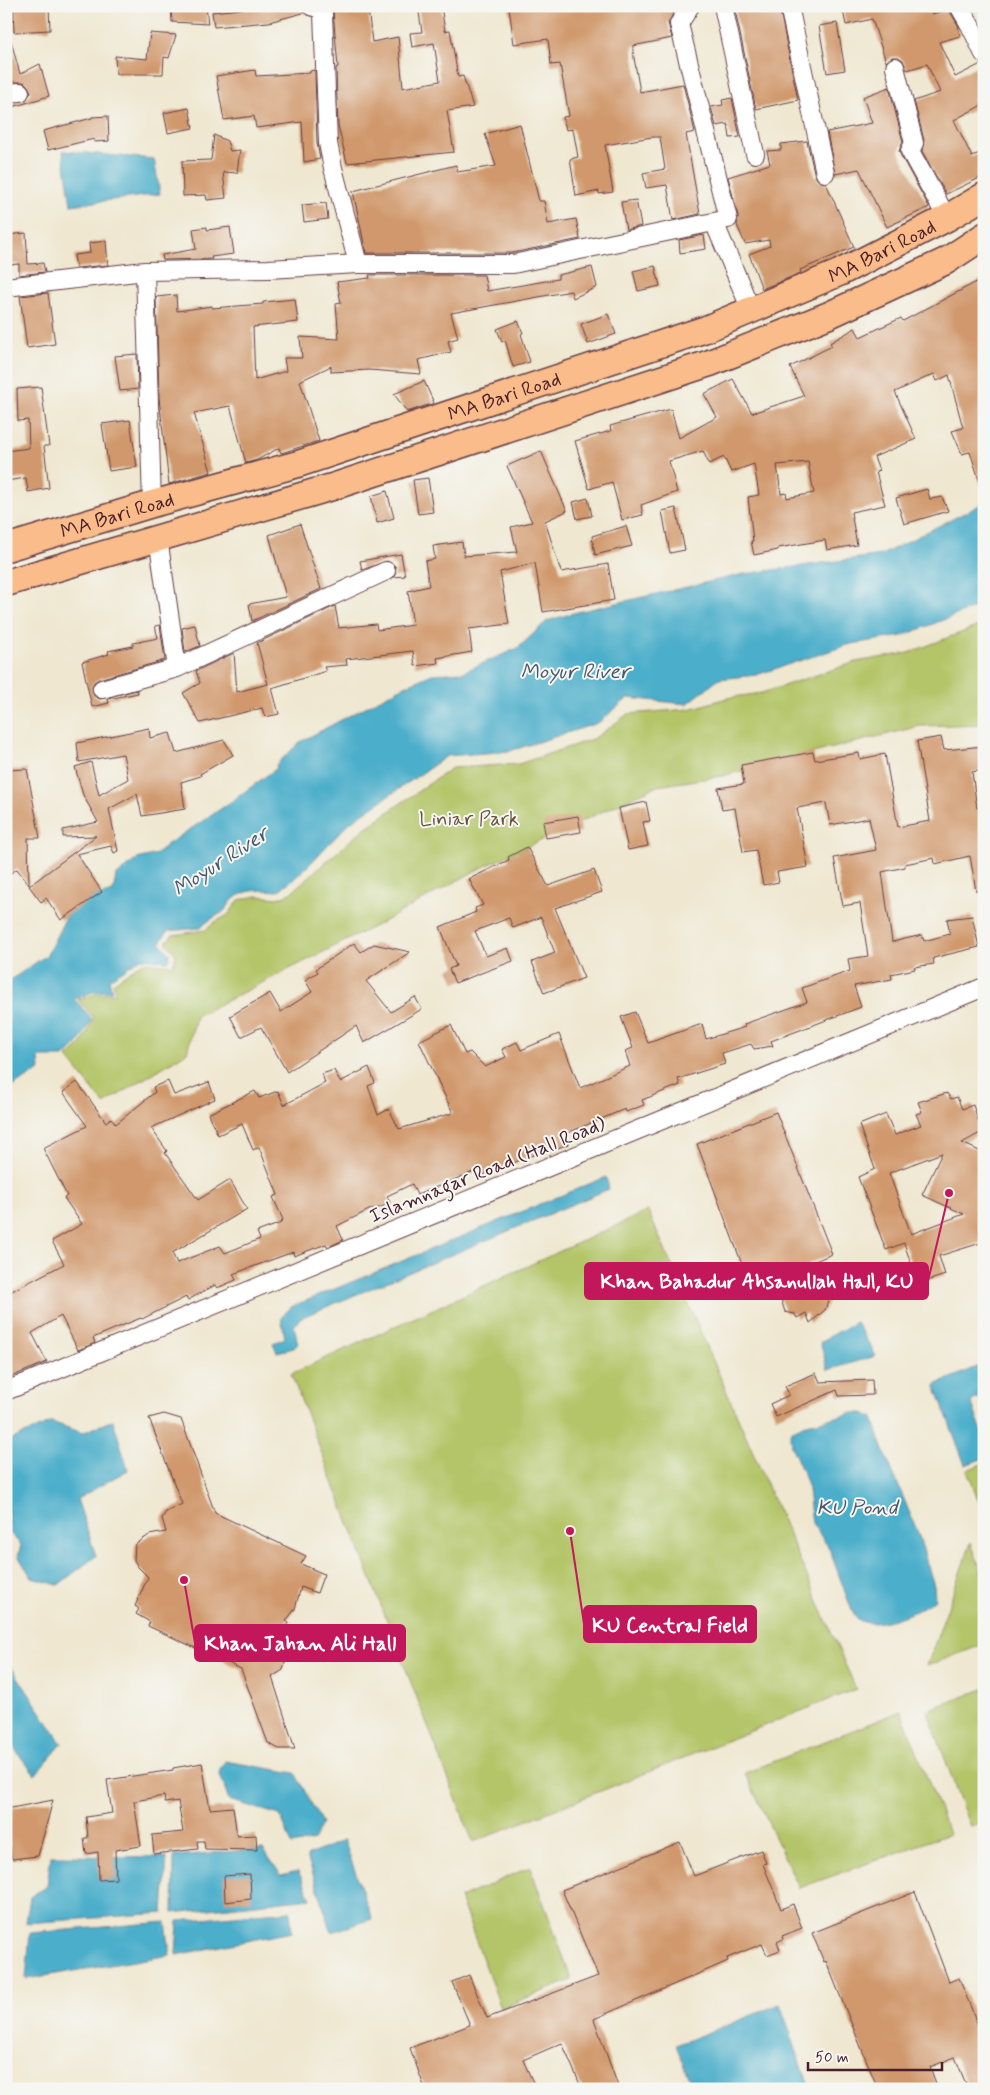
<svg xmlns="http://www.w3.org/2000/svg" width="990" height="2095" font-family="Mynerve,sans-serif">
	<rect width="100%" height="100%" fill="#f6f6f2"/>
	<filter id="ink" filterUnits="userSpaceOnUse"><feTurbulence type="fractalNoise" baseFrequency=".02" numOctaves="2"/><feDisplacementMap in="SourceGraphic" scale="10" xChannelSelector="R" yChannelSelector="G"/><feConvolveMatrix kernelMatrix="1 2 1 2 8 2 1 2 1" color-interpolation-filters="sRGB"/></filter>
	<filter id="wash" filterUnits="userSpaceOnUse"><feTurbulence type="fractalNoise" baseFrequency=".0096" numOctaves="4" result="noise"/><feDisplacementMap in="SourceGraphic" scale="20" xChannelSelector="R" yChannelSelector="G"/><feGaussianBlur stdDeviation="1.12" result="paint"/><feColorMatrix in="noise" values="0 0 0 0 0 0 0 0 0 0 0 0 0 0 0 0 0 1.4 0 .05"/><feComposite in="paint" operator="in"/></filter>
	<g filter="url(#wash)">
		<rect width="100%" height="100%" fill="#efe7d0"/>
		<path fill="#b3c568" stroke="#7e724a" d="M984,624V724L920,726L722,776L657,786L475,871L381,923L196,1016L187,1052L104,1104L67,1057L82,1043L94,1018L78,1000L96,994L116,993L113,983L143,962L173,965L176,955L166,942L172,935L206,930L215,922L228,915L239,900L257,896L278,898L289,894L365,828L452,768L519,764L595,738L628,714L690,709L727,698L762,693L856,662L908,653Z
			M648,1211L856,1689L473,1842L291,1374Z
			M984,1463V1515L967,1470Z
			M971,1542L984,1580V1644L927,1666Z
			M984,1689V1823L970,1827L927,1710Z
			M901,1711L949,1834L799,1888L745,1773Z
			M530,1867L572,1980L501,2008L460,1898Z"/>
		<path fill="#4baeca" stroke="#4a667a" d="M63,151L154,159L160,194L71,205Z
			M984,503V604L902,636L851,644L756,675L719,679L687,704L628,698L598,723L510,751L447,756L349,823L302,872L278,891C264,890 244,888 233,900C229,903 227,909 223,912C214,918 209,919 201,928L167,931L160,943L170,954L168,961L141,958L109,980L112,991L93,992L74,999L92,1019L79,1042L64,1057H39L40,1070L6,1090V983L47,955L69,911L90,898L113,892L116,876L137,859L157,854L165,846L228,804L277,768L276,765L300,742L401,688L432,674L463,672L518,648L547,621L577,612L744,574L881,555Z
			M606,1177L609,1189L300,1318L294,1326L298,1344L294,1348L277,1352L273,1343L285,1338L281,1318L291,1307Z
			M856,1322L876,1356L828,1370L820,1342Z
			M984,1364V1396L971,1401L984,1437V1458L965,1465L935,1385Z
			M853,1413H864L873,1418L884,1451L918,1533L934,1586L935,1599C922,1610 872,1633 857,1618C855,1616 854,1613 852,1611L829,1548L812,1523L807,1482L791,1445L790,1436L793,1430L803,1425Z
			M113,1420L128,1470L77,1499L96,1556L58,1585L32,1578L18,1556L21,1545L10,1533L6,1492L11,1480L6,1469V1442L52,1422L82,1433Z
			M6,1659L62,1744L35,1775L6,1738Z
			M225,1761L295,1773L322,1823L314,1840L292,1845L280,1815L229,1800L219,1772Z
			M344,1840L372,1919L332,1932L307,1856Z
			M263,1849L281,1875L298,1871L311,1898L173,1913L174,1856Z
			M51,1856L167,1857L163,1913L26,1923L30,1897L47,1886Z
			M290,1911L292,1932L176,1955L178,1921Z
			M166,1922L170,1955L26,1979L30,1933Z
			M780,2004L810,2089H693L676,2045Z"/>
		<g id="blocks">
			<path fill="#d0986c" fill-rule="evenodd" d="M13,6H49L50,30L14,32Z
				M171,6H206L208,24L172,22Z
				M268,6H301L303,13L269,22L214,27L212,12Z
				M418,6H441L445,31L450,30L458,77L463,76L473,107L447,111L454,152L347,163L338,125L336,68L338,67L333,11L368,8L372,42L398,37L403,88L440,81L434,43L412,47L410,33L422,32Z
				M526,6H673L674,12L668,23L672,38L633,46V52L640,92L683,84L695,132L686,134L700,214L673,220L667,185L646,188L643,173L665,169L660,137H652L605,145L613,192L599,194V191L576,196L570,159L578,157L573,129L566,130L563,117L569,116L560,64L551,65L548,39L514,44L509,8Z
				M749,6H779L798,100L756,109L735,10Z
				M842,6H926L932,14L949,10L958,25L960,36L939,42L955,77L981,64L984,65V104L954,120L972,157L984,150V176L946,194L922,151L924,140L914,101L940,92L927,64L907,70L903,60L898,57H892L886,62L872,19L846,25Z
				M837,23L845,70L827,73L819,26Z
				M150,33L176,35L169,58L164,57L163,74H116L115,56L147,59Z
				M11,41L20,74L40,64L49,96L6,109V104L26,100L31,92L28,86L24,82H6V42Z
				M255,70L256,76L310,73V71L315,70L317,143L320,159L304,162L302,122L256,128L254,116L224,120L216,76Z
				M889,87L903,142L899,151L901,156L929,207L887,227L859,169L835,174L827,132L872,123L863,97Z
				M732,98L740,137L730,138L728,124L716,126L711,107L723,105L722,100Z
				M189,108L193,128L168,133L164,113Z
				M108,116L109,141L94,142V139L48,150L43,131L92,118V117Z
				M520,124L539,201H544L548,224L576,219L580,239L512,253H366L353,191L456,165L457,172L496,166L485,134Z
				M214,135L227,141L230,151L240,150L237,173L223,172L226,198L207,200L206,195L183,196L182,161L211,160Z
				M807,141L815,176L818,180L826,183L854,247L800,270L801,273L762,289L749,254L770,246L769,240L745,244L737,225L738,216L728,177L770,164L767,151L781,150V144Z
				M636,200L641,226L626,230L621,202Z
				M326,203L328,219L304,222L302,205Z
				M207,227V230L230,227L234,254L211,257L212,259L163,260L162,255L196,249L193,229Z
				M26,233L28,264L43,263L45,272L19,275V264L6,265V235Z
				M704,235L706,249L680,253L679,240Z
				M106,241L108,265L76,268L74,255L90,253L89,243Z
				M655,266L660,286L638,291L633,271Z
				M592,267L597,287L573,298L571,291L451,313L458,338L448,341L451,352L418,360L421,374L369,370L331,372V366L300,381L319,441L281,453L279,448L257,460L246,463L230,406L194,413L211,472L169,484L159,398L156,297L176,295L177,311L212,306V308L263,304V302L295,299L298,322L253,327L255,380L286,371L284,358H302L300,337L339,339L336,304L341,303L337,282L370,278L369,275H484L487,291L558,279V275Z
				M984,278V484L981,485L970,452L962,454L952,431L963,428L949,375L937,381L934,374L895,392L916,439L874,457L879,471L876,472L885,505L851,512L857,545L827,550L825,540L778,548V550L754,555L751,541H753L748,497L759,495L754,464L731,472L724,457L709,464L703,451L669,461L677,492L641,505L643,515L622,520L612,482L589,489L575,441L611,431L610,426L671,409L679,438L717,417L704,394L733,379L752,413L804,396L790,367L832,346L830,343L855,328L860,337L901,318L903,321ZM808,462L814,493L787,498L786,493L781,494L777,465Z
				M48,293L55,344L27,348L20,296Z
				M608,314L616,334L588,344L581,324Z
				M518,321L523,333L521,334L530,362L513,367L505,340L502,342L497,329Z
				M137,354L138,389L120,391L115,356Z
				M424,381L434,403L407,412L394,394Z
				M41,387L49,446H44L49,488L28,492L26,478L6,481V451L29,448L28,420L18,421L17,389Z
				M130,420L137,467L109,471L102,424Z
				M541,451L567,511L545,521L561,572L608,564L614,600L543,612L535,563L500,572L509,624L469,629L472,652L437,658L438,663L415,666L413,651L346,659L347,665L324,667L326,671L272,688L279,714L265,717L262,708L200,723L183,693L200,683L196,671L234,653L237,692L268,684L257,643L335,606L339,628L376,624L377,630L413,625L408,591L429,586L425,561L435,559L433,546L462,542L464,556L517,552L511,527L532,522L507,466Z
				M428,478L433,512L418,514L413,480Z
				M927,489L930,499L942,497L948,511L904,524L896,498Z
				M387,491L394,518L377,523L371,496Z
				M588,498L592,516L577,519L573,502Z
				M676,508L685,550L670,553L662,511Z
				M300,524L321,589L252,621L249,604L286,597L269,535Z
				M626,526L632,546L595,555L592,536Z
				M401,554L405,576L394,577L396,567L387,561L362,570L360,561Z
				M160,625L165,660L99,679L94,682L92,687L94,696L100,699L137,690L138,693L108,699L109,703L92,707L82,662L109,654L108,651L133,646V643L158,638L155,626Z
				M195,625L200,646L185,652L182,628Z
				M149,728L150,738L170,733L176,753L224,740L233,755L200,774L201,776L181,782L185,809L142,816L137,794L109,809L118,851L114,853L111,846L77,854L102,892L61,920L46,898L41,902L29,886L96,836L63,837V830L98,822L83,795L75,767L91,762L99,795L128,779L123,754L79,762L77,743Z
				M941,737L944,750L984,746V770L972,772L977,808L984,806V890L976,891L970,856L935,864L934,858L905,864V867L882,872L892,942L922,935L924,941L950,934L947,919L972,916L979,947L933,958L934,964L914,967L915,969L891,974L892,979L854,986L861,1007L771,1041L773,1046L754,1049L751,1044L722,1053L725,1064L678,1079L680,1085L642,1100L644,1105L626,1112L625,1109L565,1134L569,1144L546,1152V1150L483,1175L480,1169L417,1195L412,1184L387,1196L390,1203L374,1210L373,1208L337,1226L343,1240L328,1247L326,1244L294,1256L293,1252L233,1274L236,1280L217,1288L215,1285L188,1300L186,1297L142,1319L141,1318L126,1324L93,1338L95,1343L78,1350L61,1316L32,1333L47,1362L6,1379V1294L64,1264L52,1241L82,1224L64,1198L67,1196L43,1148L87,1126L63,1092L77,1082L106,1122L111,1118L116,1124L155,1092L153,1087L168,1081L174,1095L209,1082L215,1099L151,1128L167,1151L165,1153L198,1200L230,1180L247,1209L172,1253L177,1263L220,1246L225,1253L260,1239L257,1232L281,1223V1222L283,1220L273,1197L278,1195L259,1147L253,1150L242,1124L218,1135L208,1114L255,1091L259,1098L278,1091L284,1105L325,1083L322,1074L334,1070L340,1082L369,1067L375,1083L368,1086L378,1115L389,1109L399,1129L453,1113L419,1041L451,1025L465,1054L470,1052L485,1067L506,1057L502,1049L517,1042L521,1050L559,1034L580,1088L630,1066L625,1051L633,1048L621,1017L635,1012L648,1043L702,1024L706,1039L745,1027L744,1024L807,1002L802,988L850,971L848,959L868,956L860,903L843,906L834,858L876,850L869,818L830,825L826,803L797,808L808,867L777,872L779,882L763,885L756,850L743,852L735,808L722,810L718,788L744,784L741,765L813,752L815,760L859,753L860,759L885,754L898,827L930,821L917,741Z
				M27,769L40,838H28L29,885L17,869L6,876V770Z
				M646,802L650,821L643,822L648,846L628,850L619,808Z
				M578,816L581,832L546,838L543,822Z
				M527,847L548,886L594,870L602,892L555,908L584,978L544,993L532,962L555,953L541,917L513,928L509,918L475,931L486,956L508,948L513,961L455,983L449,969L456,966L440,927L476,912L475,908L483,905L469,879L509,860L508,857Z
				M354,943L361,952L374,944L410,952L366,981L391,1012L415,997L422,1009L364,1043L356,1026L287,1072L261,1027L241,1037L230,1016L270,993L281,1012L312,992L305,980L318,972L316,969Z
				M947,1093L951,1099L957,1097L962,1109L973,1105L982,1132L962,1143L984,1153V1242L939,1256L945,1275L918,1284L904,1243L886,1250L858,1177L875,1169L859,1125L886,1114L895,1135L921,1125L916,1114L922,1112L918,1102ZM942,1153L922,1195L964,1214L911,1234L889,1173Z
				M776,1112L832,1254L808,1264L823,1284L828,1301L825,1310L810,1323L806,1313L797,1318L795,1314L785,1312L779,1293L776,1294L772,1283L752,1291L697,1144Z
				M816,1373L820,1382L872,1380L873,1395L839,1396L837,1390L776,1417L770,1404L789,1395L785,1386Z
				M164,1414L181,1419L215,1513L306,1556L301,1564L324,1574L317,1593L301,1587L295,1609L286,1621L289,1623L275,1649L287,1655L283,1670L272,1677L295,1749H279L268,1743L241,1669L148,1626L150,1622L136,1614L139,1609L135,1606L148,1577L138,1567L134,1560L135,1545L149,1535L166,1532L162,1518L166,1512L182,1504L149,1418Z
				M202,1763L210,1809L233,1807L237,1836L256,1835L257,1850L205,1849L204,1841H197L198,1849L154,1854L152,1835L183,1832L178,1801L165,1803L164,1796L134,1801L141,1846L115,1850L116,1879L99,1880L98,1852L86,1854L84,1838H88L86,1817L112,1813L107,1780L173,1770V1768Z
				M53,1800L38,1856L12,1859L6,1824V1809Z
				M680,1842L694,1876L761,1850L766,1863L763,1864L781,1909L793,1904L802,1928L782,1936L783,1939L777,1942L780,1950L767,1955L762,1944L727,1958L728,1961L594,2019L619,2089H582L562,2043L523,2060L536,2089H425L410,2048L470,2025L452,1982L469,1975L487,2018L598,1976L562,1890Z
				M250,1874L251,1899L225,1902L224,1876Z
				M915,1892L949,1982L959,1978L984,2040V2089H968L955,2057L930,2067L938,2089H878L826,1961L824,1962L812,1933Z"/>
		</g>
	</g>
	<g filter="url(#ink)">
		<use href="#blocks" fill-opacity="0" stroke="#633d44" stroke-width="1"/>
		<g fill="none" stroke-linecap="round" stroke-linejoin="round">
			<g stroke="#633d44" stroke-width="20">
				<path id="street" d="M311,6L322,9L323,13L328,143L333,168L358,264
					M723,6L755,154
					M789,6L825,173
					M959,6L970,25L984,54
					M895,67L914,143L910,151L947,218
					M6,93L20,92
					M714,222L751,310
					M145,271L152,504
					M6,287L145,271L268,269L358,264H513L728,219L679,24L690,6
					M158,538L177,668
					M102,689L177,668L386,571
					M6,1391L984,987"/>
			</g>
			<g stroke="#633d44" stroke-width="29">
				<g id="primary">
					<path id="s1" d="M6,548L152,504L298,464L706,329L839,273L947,218L984,196"/>
					<path d="M6,583L332,487L710,363L829,315L946,261L984,236"/>
				</g>
			</g>
			<use href="#street" stroke="#fff" stroke-width="18"/>
			<use href="#primary" stroke="#f9bc8a" stroke-width="26"/>
		</g>
	</g>
	<g text-anchor="middle" stroke-width="4" stroke-linejoin="round" paint-order="stroke">
		<g font-size="20" fill="#4a1f2b" stroke="#f6f6f2">
			<text dy="7" stroke="none"><textPath href="#s1" startOffset="926">MA Bari Road</textPath></text>
			<text dy="7" stroke="none"><textPath href="#s1" startOffset="521">MA Bari Road</textPath></text>
			<text dy="7" stroke="none"><textPath href="#s1" startOffset="116">MA Bari Road</textPath></text>
			<text transform="translate(487 1169) rotate(-22)" y="7">Islamnagar Road (Hall Road)</text>
		</g>
		<g font-size="20" fill="#6a513d" stroke="#f6f6f2">
			<text x="469" y="825">Liniar Park</text>
		</g>
		<g font-size="21" font-style="italic" fill="#4a586b" stroke="#f6f6f2">
			<text x="575" y="678">Moyur River</text>
			<text transform="translate(220 861) rotate(-33)" y="7">Moyur River</text>
			<text x="857" y="1514">KU Pond</text>
		</g>
	</g>
	<path fill="none" stroke="#c2185b" stroke-width="2" d="M949 1193L928 1281M570 1531L584 1624M184 1580L195 1643"/>
	<g fill="#c2185b" stroke="#f6f6f2" stroke-width="2">
		<circle cx="949" cy="1193" r="5"/>
		<circle cx="570" cy="1531" r="5"/>
		<circle cx="184" cy="1580" r="5"/>
	</g>
	<g fill="#c2185b" stroke="#c2185b" stroke-width="2">
		<rect x="585" y="1263" width="343" height="36" rx="5"/>
		<rect x="584" y="1606" width="172" height="36" rx="5"/>
		<rect x="195" y="1625" width="210" height="36" rx="5"/>
	</g>
	<g font-size="21" text-anchor="middle" font-weight="bold" fill="#fff">
		<text x="757" y="1288">Khan Bahadur Ahsanullah Hall, KU</text>
		<text x="670" y="1632">KU Central Field</text>
		<text x="300" y="1650">Khan Jahan Ali Hall</text>
	</g>
	<rect width="990" height="2095" fill="none" stroke="#f6f6f2" stroke-width="25"/>
	<path d="M808 2062v8h134v-8" fill="none" stroke="#4a1f2b" stroke-width="2.5"/>
	<text x="815" y="2062" font-size="15" fill="#4a1f2b" stroke="#f6f6f2" stroke-width="4" paint-order="stroke">50 m</text>
</svg>
